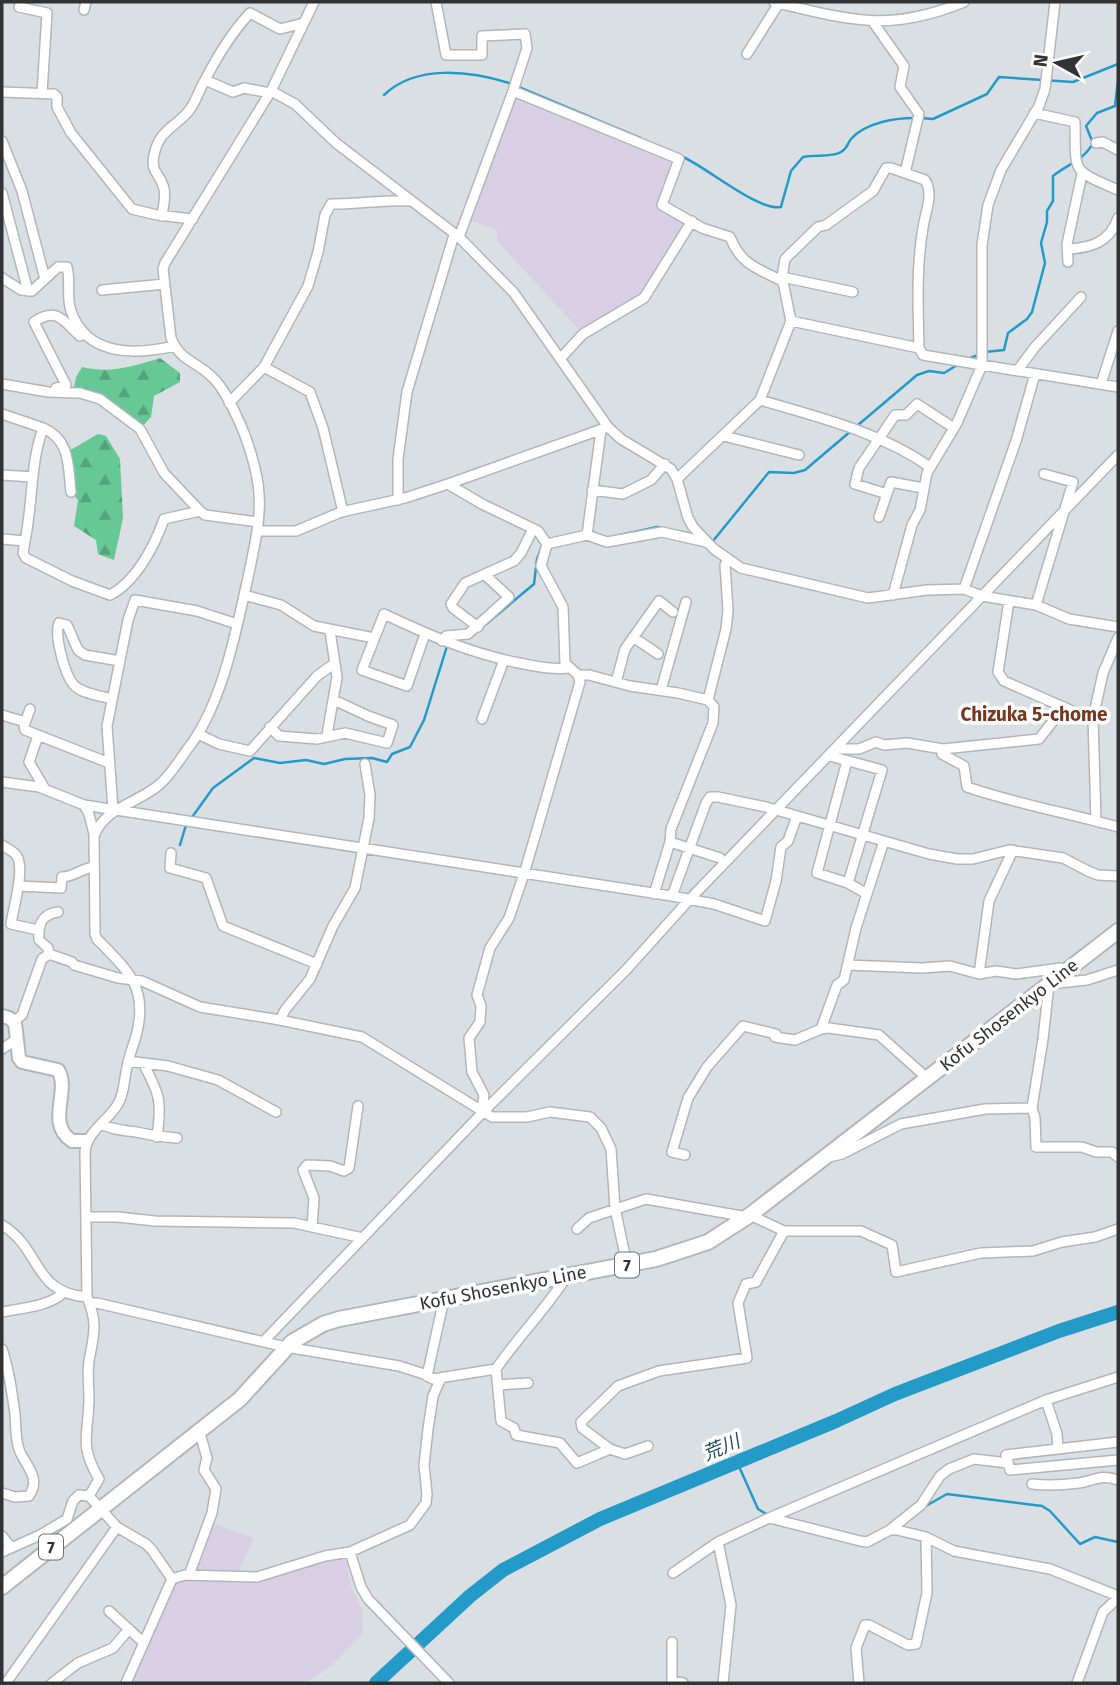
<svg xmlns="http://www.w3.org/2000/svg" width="1120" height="1685" font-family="'Fira Sans','Noto Sans JP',sans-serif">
	<defs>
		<pattern id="forest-firs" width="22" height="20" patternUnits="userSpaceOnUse" patternTransform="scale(1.75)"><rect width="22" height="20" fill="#65c895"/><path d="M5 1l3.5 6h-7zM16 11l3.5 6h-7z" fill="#54a37a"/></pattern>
	</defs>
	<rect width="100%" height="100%" fill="#dadfe4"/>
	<path fill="#d9cfe4" d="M513,91L679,159L662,205L692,221L644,298L583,334L497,241V230L464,218Z
		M210,1522L254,1538L238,1572L193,1571Z
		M345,1554L351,1586L362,1610L363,1633L332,1665L306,1683H126L172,1579L251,1583L278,1572Z"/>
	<path fill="url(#forest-firs)" d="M160,358L180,373V382L154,396L151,417L140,429L100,399L73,392L76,377L82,367C110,374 134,366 160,358Z
		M98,434L106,436L120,459L123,518L114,560L98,554L96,540L74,526L78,500L71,492L67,452Z"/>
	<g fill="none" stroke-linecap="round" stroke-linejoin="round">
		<path stroke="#239ac8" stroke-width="2.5" d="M384,95C416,64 470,71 509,83L640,138
			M921,118L933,119L987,94L999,77L1073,82L1118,64
			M681,156C707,167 757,211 781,207L782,203L791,171L803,157C815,154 831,158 841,152C848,148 847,144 851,139C865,123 894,118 914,118
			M968,359L985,352L1004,350L1008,333L1027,319L1032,312L1045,263L1041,243L1047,222V211L1053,201V176C1068,164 1084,160 1093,143L1086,126L1097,113L1115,106L1118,81
			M611,537L657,527L697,535
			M710,540L713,541L769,472L794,473L805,470L917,375L929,371L944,373L959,364
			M473,635L534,584L537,559L542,546
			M190,820L213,788L254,758L280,763L306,760L324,764L345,759L372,758L387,762L392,754L410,747L424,720L448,643
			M180,845L186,825
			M737,1462L758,1509L768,1515
			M924,1507L947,1494L1042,1506L1050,1511L1080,1544L1095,1537L1118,1542
			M805,1523L829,1529"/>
		<path stroke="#239ac8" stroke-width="14" d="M376,1683L470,1596L503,1570L600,1519L836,1421L895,1394L1059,1331L1118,1312"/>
		<g stroke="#b2b6bb" stroke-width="12">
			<path id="minor" d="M436,2L446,55H482V36L525,34L527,48L513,91
				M774,2C850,20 888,33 964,2
				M1055,2L1045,89L1039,106L1001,170L988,205L982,245V365L1118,387
				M19,7L47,13L42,93
				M84,10L86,2
				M873,22L904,66L900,87L919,114L905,173
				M747,54L779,3
				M205,80L233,92L244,88L270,93
				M271,91L295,104L336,143L459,237L514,293L608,427L621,439L671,469L677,479L688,518L693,527L714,549L741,568L868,598L927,590L964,589L982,596L1036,605L1069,619L1118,627
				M2,92L54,94L57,97V107L71,133L132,209L157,215L193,219
				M1034,113L1075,122C1076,174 1070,169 1118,190
				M2,141L22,191L45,279
				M1096,143L1103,142L1118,150
				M2,193L28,291
				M162,216C163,207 166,198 164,189C161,173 150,174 154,155C159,131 172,129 187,113C195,105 199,90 205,80C218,55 231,33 250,13L280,29L304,23
				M459,237L513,91L679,159L662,205L702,228L730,237C741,265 757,268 782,281
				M1068,249C1091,248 1110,242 1118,218
				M1068,262L1067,244L1082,174
				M782,277L853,292
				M2,278L21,290L32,291L58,267H67C71,281 66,297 71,311C87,357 135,355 175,346
				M102,290L165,284
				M791,321L919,348L923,355L982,365L957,423L927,473L920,510L912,525L893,595
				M560,359L583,334L644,298L692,221
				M264,367L310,392L323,428L343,512
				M1017,371L1035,347L1081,297
				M2,384L48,392L80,393L100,399L140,429L164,473L200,511L205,515L258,522
				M1101,384L1118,331
				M56,388L66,385L34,322C58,306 64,322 80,336
				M760,400C818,417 880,432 930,467
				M229,403L264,367L308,286L318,252L325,215L331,204C358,205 382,199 409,201
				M2,414L43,428C30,464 33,503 25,541L2,539
				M43,428C71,440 68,467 71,492
				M601,430L587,535L607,542L662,532L706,542
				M724,436L799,455
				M2,475L33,477
				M677,479L760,400L791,321L782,277L785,259L818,227L826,225L873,191L886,168H891L925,180C933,193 927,208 924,222C916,263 918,306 919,348
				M448,484L482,504L538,531L547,544L587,535
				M592,490L623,494L651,480L665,464
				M887,494L855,484L859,468L895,415H906L917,404L954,428
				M398,500V459L407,392L454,235
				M879,517L891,482L923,488
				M257,531H296L341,512L405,498L448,484L608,427
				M25,541L23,553L26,558L72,581L110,595C136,582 155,545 164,519L200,511
				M964,589L1016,441L1035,374
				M244,595L281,605L314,626L374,638
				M1009,601L998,672L1004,681L1093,720
				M1036,605L1073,482L1044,474
				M478,627L453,608L451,604L465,583L514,561L521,553L533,529
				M425,634L407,686L362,670L384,614C428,635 470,653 519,663C535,666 551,670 568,668
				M633,637L658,654
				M442,641L446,636L468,634L509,597L485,575
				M578,675H589L630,686L678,693L708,700
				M616,682L625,649L659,601L673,612
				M661,690L686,602
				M112,699C102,696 83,694 75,686C65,677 54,635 59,623L67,625L78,650L85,655L120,661
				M30,709L24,726L25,730L109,763
				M2,715L25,722
				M482,719L504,660
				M270,727L279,736L317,739L345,733L387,743L393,725L368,716L334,700
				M198,734L219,744L250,751L317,676L335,663
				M327,735L337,677L330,631
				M38,736L29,762L45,789
				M837,749H859L876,742L884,745L907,743L943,749L1039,739L1064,707
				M943,749L942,754L964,766L967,787C1017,804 1068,813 1118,827
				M830,756L882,770L848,883
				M847,761L817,873L848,883L867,894
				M2,782L39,787L84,805L672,896L714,904L765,921L776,881L781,847L788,841L797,816
				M84,805L89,814L94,834
				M113,809L107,726L128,620L135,600L197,611L237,624
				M1096,821L1093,718L1103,673L1118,638
				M670,842L720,858
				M2,845C6,848 13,851 16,855C26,867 13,909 11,924L38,930
				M171,853L170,868L206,878L223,926L317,964
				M18,886L61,888L62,877C74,877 82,868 94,867
				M654,894L670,842L671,829L713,723L714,707L708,700L726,629L728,610L725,565L728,560
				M672,896L706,803L710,797H718L766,807L929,854L957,859H973L1009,850L1063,858L1088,871L1098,875L1118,876
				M49,954L48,948L39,940C38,924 42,914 58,912
				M848,965L922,968L950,966L979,974L996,971L1016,974L1061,968L1065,972
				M1118,970L1087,980L1049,984L1043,1039L1032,1108L1035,1118L1036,1147H1082L1096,1152H1112L1118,1157
				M979,974L989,901L1013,850
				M280,1020L285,1010L310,979L333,926L355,888L369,818L370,795L365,764
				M14,1021L22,1015L42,959L49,954L72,962L74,965L118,978L142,981L200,1007L280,1020L362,1037L492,1117H527L550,1112L590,1117L601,1128L611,1149L615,1208L627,1265
				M821,1029L837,985L844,980L856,928L884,841
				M2,1049L17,1039
				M128,1061L168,1066L218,1080L276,1112
				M143,1063C160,1095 162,1101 157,1137
				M482,1110L484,1095L472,1072L469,1038L480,1022L481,1006L477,995L490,948L509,918L524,874L580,682L578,675L565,663L563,607L541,566L547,544
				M101,1124C113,1130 122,1130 136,1132C150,1135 162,1137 177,1138
				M685,1155L672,1152L688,1098L707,1067L743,1026L776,1034L775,1037L795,1040L821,1029L829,1028L879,1035L927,1078
				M829,1157L842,1154L901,1124L985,1109L1032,1108
				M750,1215L784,1231H861L892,1245L896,1272L981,1253L1033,1251L1062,1242L1095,1237L1118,1229
				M87,1217H118L155,1221L294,1223L363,1238
				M2,1225C42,1249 32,1293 87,1297
				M312,1227L314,1198L303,1170L307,1165L330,1166L344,1171L349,1168L358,1106
				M577,1229L589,1218L646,1199L747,1217
				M567,1276C546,1309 518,1337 496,1369L501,1421L514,1428L516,1435L560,1443L577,1463L610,1449
				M90,1303H97L286,1347L399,1366L424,1374L433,1379L496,1369
				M2,1312C21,1308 48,1307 63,1293
				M264,1341L484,1111L626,970L689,900L1118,455
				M2,1349C9,1370 12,1392 15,1414C16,1426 15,1441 20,1452C27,1467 41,1479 29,1496L15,1497L2,1493
				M427,1376L444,1299
				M498,1385L528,1383
				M1046,1400L1057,1434L1058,1449
				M1118,1442L1006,1455L1010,1470L1118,1460
				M648,1446L625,1454L610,1449L582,1428L581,1422L618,1386L659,1371L747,1358L738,1303L746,1284L756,1282L784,1231
				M1032,1484C1048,1486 1063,1485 1079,1483C1096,1480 1101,1474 1118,1480
				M89,1496L99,1479C79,1445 88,1436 89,1400C89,1387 87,1373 89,1361C94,1334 98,1323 87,1297L85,1152C87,1131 108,1121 118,1104C125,1092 124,1076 128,1063C130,1052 135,1042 137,1032C148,986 126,969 97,939L95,934L94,836C105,807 136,804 159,785C172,774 181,757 192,743C224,698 237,626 249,573C254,547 261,521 259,494C258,472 247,437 237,417C231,404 223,387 212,377C195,360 181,362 171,338L163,269L165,263L271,91L314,2
				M770,1518L860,1541L867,1542L890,1530H897L926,1537L954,1551L1050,1569L1118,1596
				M891,1529L921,1505L940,1476L949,1469L974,1459L1008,1463
				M2,1536L11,1547
				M718,1542L731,1605L723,1683
				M2,1552L40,1535L67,1519L73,1501L79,1495L89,1496L117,1527L146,1544L152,1550L172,1579L126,1683
				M350,1552L361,1587L368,1599L449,1683
				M673,1573L718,1542L769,1518L1046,1400L1118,1377
				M189,1575L212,1513L216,1489L204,1470L207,1458L199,1430
				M172,1579L185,1575L257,1577L325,1556L350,1552L410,1525L426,1503L427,1494L424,1465L428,1429L433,1396L440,1380
				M109,1611L144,1643
				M672,1642V1681L683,1683
				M6,1683L117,1527
				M52,1683L78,1663L113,1648L129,1629
				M859,1683L856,1648L865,1625H869L908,1645L916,1644L927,1593L926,1537
				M1077,1683L1103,1612L1118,1598"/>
		</g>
		<g stroke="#b2b6bb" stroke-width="16">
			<path id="tertiary" d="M2,1016L9,1018L15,1023L19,1058L22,1062L58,1070C71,1091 45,1123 72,1141H86"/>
		</g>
		<g stroke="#b2b6bb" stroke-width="18">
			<path id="primary" d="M2,1587L240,1399L292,1342L323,1324L339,1319L656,1259L708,1242L750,1215L1118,931"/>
		</g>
		<use href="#minor" stroke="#fff" stroke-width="9"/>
		<use href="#tertiary" stroke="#fff" stroke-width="12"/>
		<use href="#primary" stroke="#fff" stroke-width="14"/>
	</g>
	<g text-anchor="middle" stroke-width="7" stroke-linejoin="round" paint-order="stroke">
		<g fill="#fff" stroke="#6e7071" stroke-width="2">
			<rect x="615" y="1252.5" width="24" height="25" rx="5"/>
			<rect x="39" y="1534.5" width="24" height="25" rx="5"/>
		</g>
		<g font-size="16" font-weight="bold" fill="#303234">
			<text x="627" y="1271">7</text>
			<text x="51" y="1553">7</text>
		</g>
		<g font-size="18" fill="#303234" stroke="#fff">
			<text transform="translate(1009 1015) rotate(-38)" y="6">Kofu Shosenkyo Line</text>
			<text transform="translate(503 1288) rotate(-11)" y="6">Kofu Shosenkyo Line</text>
		</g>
		<g font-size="19" font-weight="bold" fill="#78361f" stroke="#fff">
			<text x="1034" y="721">Chizuka 5-chome</text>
		</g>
		<g font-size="19" font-style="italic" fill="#1e4b5f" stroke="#fff">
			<text transform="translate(721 1447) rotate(-23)" y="7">荒川</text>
		</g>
	</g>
	<rect width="1120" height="1685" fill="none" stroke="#303234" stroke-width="7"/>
	<g transform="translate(1057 63) rotate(278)" stroke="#ffffff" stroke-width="5" paint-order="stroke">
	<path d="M0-5L12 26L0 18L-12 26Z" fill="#303234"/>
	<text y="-10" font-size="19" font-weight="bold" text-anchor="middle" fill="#303234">N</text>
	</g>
</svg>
